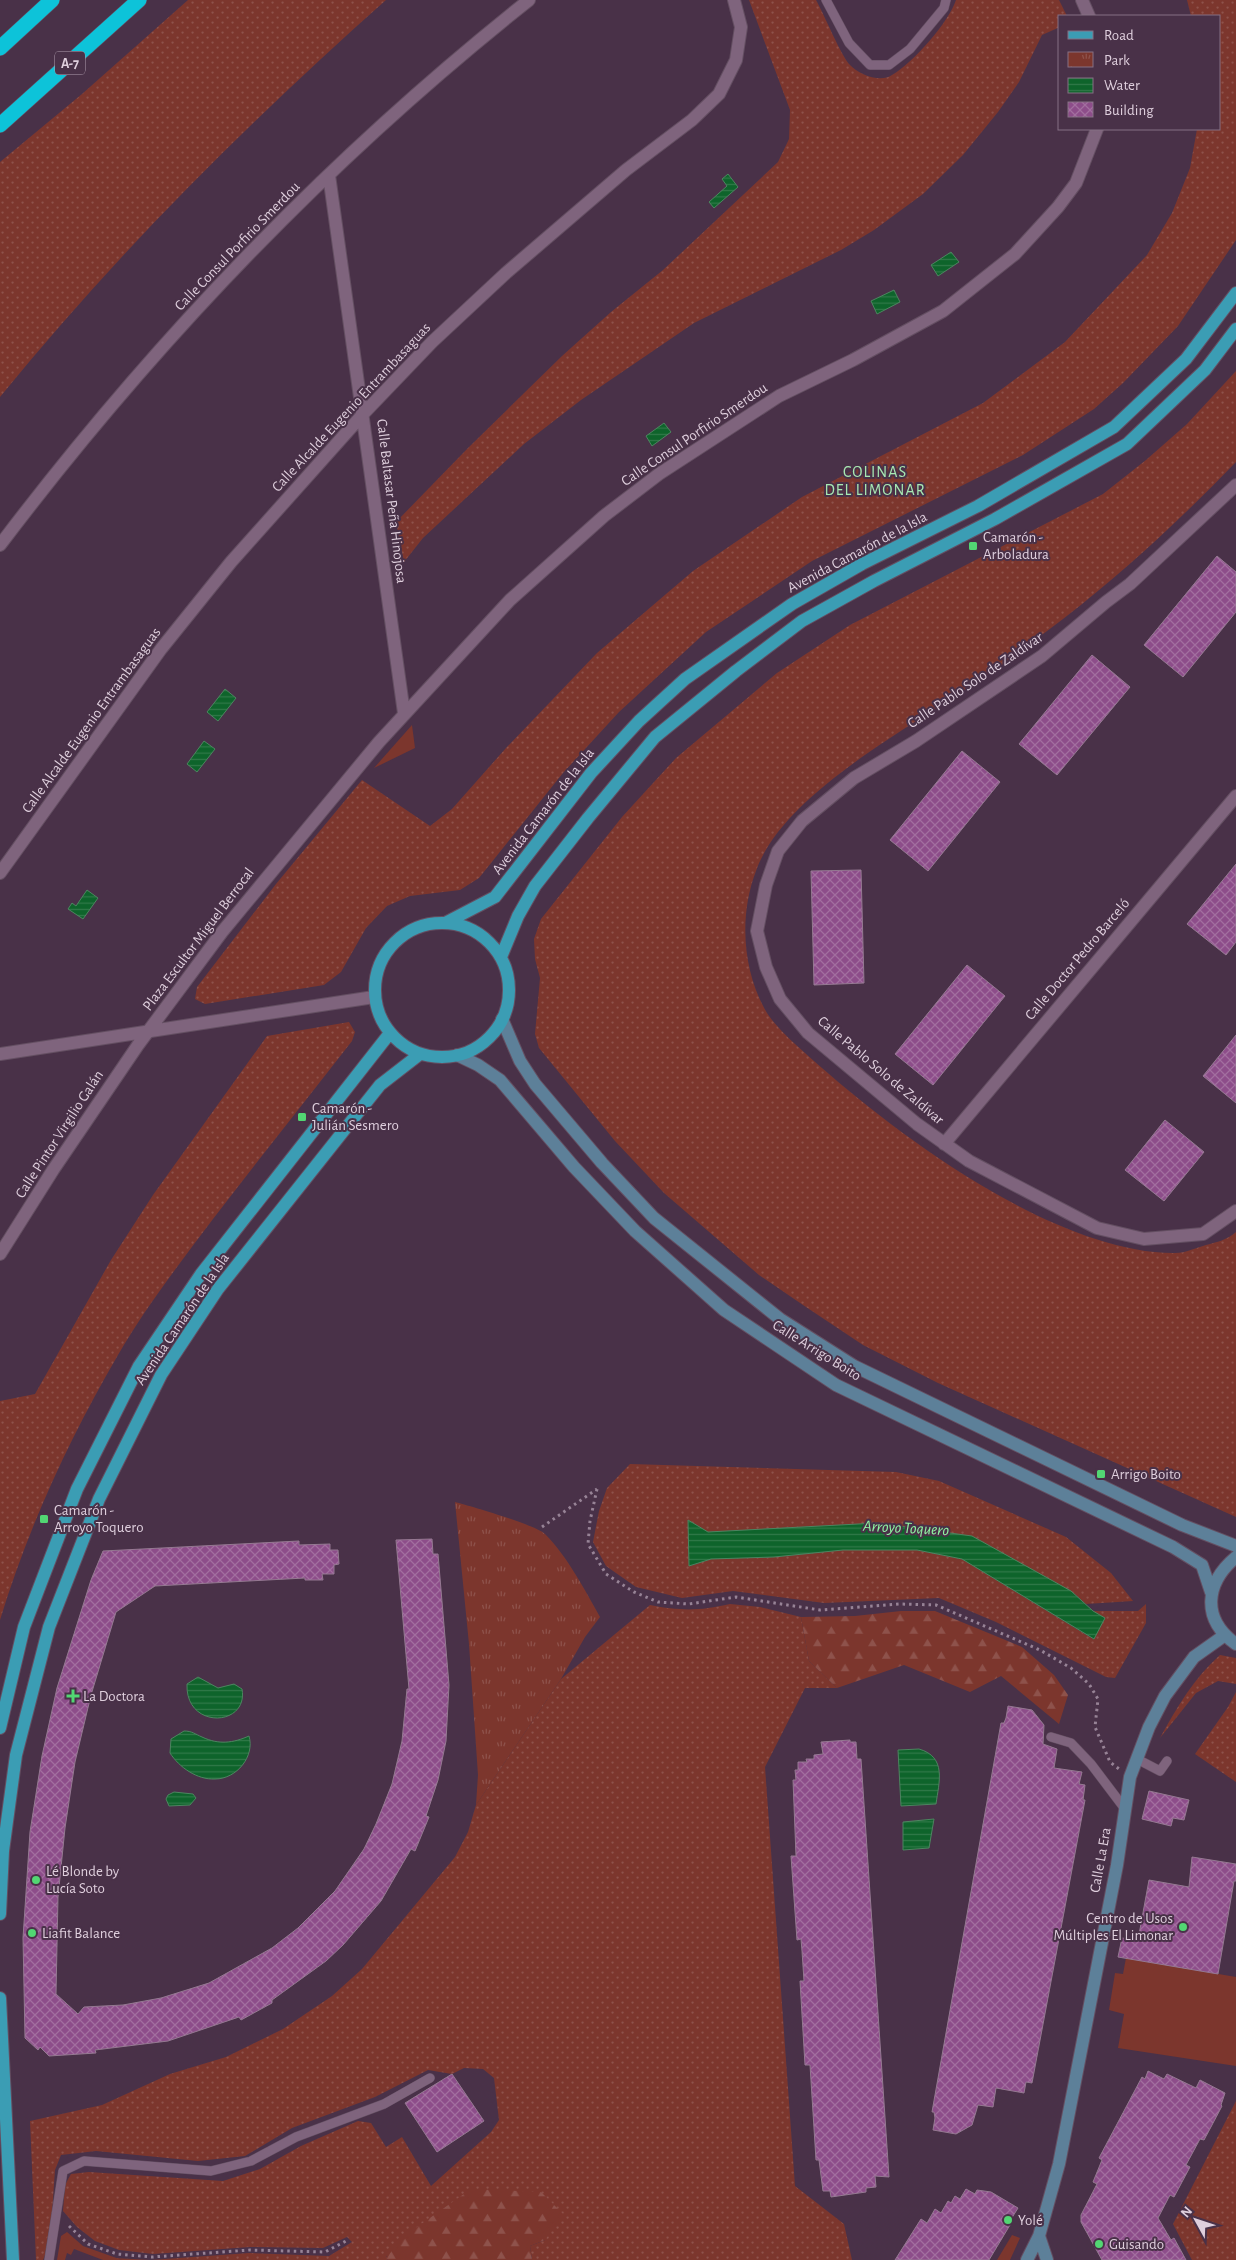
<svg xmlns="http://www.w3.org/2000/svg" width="1236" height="2260" font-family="'Alegreya Sans',sans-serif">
	<defs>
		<pattern id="grass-dots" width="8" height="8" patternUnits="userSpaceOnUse" patternTransform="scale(1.25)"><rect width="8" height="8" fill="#7c362d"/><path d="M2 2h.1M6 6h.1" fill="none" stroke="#8e524b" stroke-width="1.8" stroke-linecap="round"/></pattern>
		<pattern id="forest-firs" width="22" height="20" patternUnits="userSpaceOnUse" patternTransform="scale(1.25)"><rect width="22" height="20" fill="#7c362d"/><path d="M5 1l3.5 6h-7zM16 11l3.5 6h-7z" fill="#8e524b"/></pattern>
		<pattern id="park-tufts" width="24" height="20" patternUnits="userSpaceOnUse" patternTransform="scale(1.25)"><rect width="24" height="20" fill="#7c362d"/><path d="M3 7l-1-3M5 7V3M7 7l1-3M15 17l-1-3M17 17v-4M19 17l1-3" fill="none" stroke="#8e524b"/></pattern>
		<pattern id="water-rules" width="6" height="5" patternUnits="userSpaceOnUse" patternTransform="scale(1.25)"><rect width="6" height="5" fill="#0e642b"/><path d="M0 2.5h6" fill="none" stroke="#317949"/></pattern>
		<pattern id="building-cross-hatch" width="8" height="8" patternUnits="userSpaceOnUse" patternTransform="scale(1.25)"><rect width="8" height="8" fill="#8d4d8a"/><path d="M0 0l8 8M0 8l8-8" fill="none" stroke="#a26e9f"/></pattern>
	</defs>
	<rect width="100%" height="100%" fill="#493148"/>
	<path fill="url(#grass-dots)" d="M188,0H386C248,123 117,253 0,397V162L82,94Z
		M749,0H816C824,14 841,56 850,65C859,75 881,83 892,75C913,63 949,22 956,0H1059L1067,16H1060V27L1042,35L1019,82L998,112L963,155L923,194L874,230L841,250L694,323L581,400L524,444L423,538L404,562L396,522L468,448L562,356L611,312L663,270L778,162L789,139L790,110Z
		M1187,0H1236V240L1178,326L1123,383L1094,409L1023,455L812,561L706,632L619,712L563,773L479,878L460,890L410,896L387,906L366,928L341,972L324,985L205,1004L195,999L197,987L276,884L362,780L430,826L452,809L506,748L597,653L693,571L802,497L983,403L1065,342L1147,255L1172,213L1190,168L1197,129H1220V16H1191Z
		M1236,371V462C1182,518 1125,571 1063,619C1036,639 1010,660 982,679C916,724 783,793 756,871C739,915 742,971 767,1013C780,1033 811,1058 829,1074C912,1146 1060,1252 1173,1253C1184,1254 1195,1248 1206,1245C1217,1242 1227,1240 1236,1232V1517L938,1383L863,1345L803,1305L759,1275L664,1193L615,1141L539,1048L535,1034L540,978L535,959L534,939L541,919L622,817L676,758L777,673L850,625L1103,494L1146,460L1187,424Z
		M349,1022L355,1032L352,1041C306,1100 259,1159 213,1219C180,1263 145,1308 118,1355C69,1439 28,1528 0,1620V1401L35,1394L111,1260L153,1195L267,1036Z
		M630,1464L896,1472L939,1481L1066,1537L1111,1573L1133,1601L1086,1604L1071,1591L877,1523L708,1532L690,1566L711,1559L775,1557L843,1550H916L962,1559L1093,1639L1104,1618L1093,1611H1138L1146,1604V1623L1115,1678L1106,1677L996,1622L939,1598L824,1603L733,1591L682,1598L636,1587L606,1566L593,1542L599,1511L607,1488Z
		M730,1604L760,1607L801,1617L809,1661L837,1688H805L765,1767L795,2186L844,2224L852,2260H532L530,2246L545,2240L386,2256L388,2260H122L113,2258L151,2260L249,2253L329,2256L352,2242L347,2237L323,2248L250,2247L153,2254L119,2250L95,2241L77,2227L63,2211L65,2185L71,2174L89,2172L223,2181L260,2169L301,2146L358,2121L371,2123L386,2147L402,2137L431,2186L491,2132L499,2120L494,2078L483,2069L464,2068L452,2074L428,2070L375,2097L292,2128L245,2156L198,2161L96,2151L61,2155L55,2170L52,2213L45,2255L43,2260H36L30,2121L102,2105L170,2074L226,2057L283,2029L332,1996L362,1969L455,1857L468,1832L476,1805L561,1679L650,1605C680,1611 700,1611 730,1604Z
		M1220,1655L1236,1658V1684L1218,1681L1196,1693L1160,1738C1177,1707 1194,1678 1220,1655Z
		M1236,1692V1782L1195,1754L1228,1707Z
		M1236,2101V2260H1192L1173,2224Z"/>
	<path fill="url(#forest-firs)" d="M901,1611H935L1022,1647L1054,1675L1068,1695L1059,1724L1001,1676L970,1692L904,1665L837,1688L809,1661L801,1617L855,1616Z
		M471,2189L541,2192L563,2214L545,2240L530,2246L532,2260H388L386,2257L410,2232Z"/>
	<path fill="url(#park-tufts)" d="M455,1502C470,1506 536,1525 545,1534C567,1556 585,1590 600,1617L585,1637L561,1679L476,1805L478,1775L469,1644Z"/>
	<path fill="#7c362d" d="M412,725L415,748L374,768Z
		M1126,1958L1236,1977V2066L1118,2048L1124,2014L1109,2010L1115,1973L1123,1974Z
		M67,2232L83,2246L122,2260H103L74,2249L71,2255L67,2253L65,2260H57L61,2236Z
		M1012,2235L1020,2238L1010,2260H997Z"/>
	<path fill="url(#water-rules)" stroke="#4d8460" d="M728,174L738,187L714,208L709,202L727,186L722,179Z
		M951,252L959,262L938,276L931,265Z
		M894,290L900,302L877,314L871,301Z
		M664,423L671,432L652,446L646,436Z
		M225,689L236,698L218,721L207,712Z
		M204,741L215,749L197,772L187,764Z
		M87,890L98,898L83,919L68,909L72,903L76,906Z
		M688,1520L708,1532L877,1523L972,1536L1071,1591L1093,1611L1105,1618L1094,1639L962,1559L917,1550H843L774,1557L711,1559L689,1566Z
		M198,1677L218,1688L234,1684L242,1689C249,1727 185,1730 187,1684Z
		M184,1731C192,1731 195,1734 202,1737C219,1745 233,1743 249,1736C255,1756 237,1779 215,1779C197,1780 179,1767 170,1753L171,1739Z
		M919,1749C947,1757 939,1782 936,1804L901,1806L898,1750Z
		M174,1792L193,1794L196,1798L190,1805L169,1806L166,1799L168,1795Z
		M934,1819L929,1848L903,1850V1822Z"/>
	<path fill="url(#building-cross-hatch)" stroke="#957992" d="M1217,556L1236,572V612L1183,677L1144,645Z
		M1092,655L1130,687L1057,775L1019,744Z
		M962,751L1000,782L928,871L890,840Z
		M1236,864V942L1226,955L1187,924Z
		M861,870L864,983L814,985L811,871Z
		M967,965L1005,996L933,1085L895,1054Z
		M1236,1035V1103L1203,1076Z
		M1165,1120L1204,1152L1164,1201L1125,1170Z
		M432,1539L433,1554H438L449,1685L446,1741L438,1780L426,1816L429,1817L415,1851L411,1849L381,1901L343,1945L326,1961L272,2000V2003L241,2020L239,2017L168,2041L95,2050L96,2053L49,2056L40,2047L38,2050L25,2038L23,1938L30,1832L42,1756L57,1688L91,1580L103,1551L299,1541V1545L330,1544V1550H338L339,1564L334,1565V1574H322L323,1580H305V1578L155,1586L116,1612L91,1695L75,1762L65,1828L58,1897L56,1994L78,2014L84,2007L123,2005L161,1998L209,1983L272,1948L298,1928L335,1891L364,1849L376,1824L392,1784L402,1741L407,1689H409L396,1540Z
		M1008,1706L1032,1710L1044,1725L1043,1744L1057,1749L1054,1768L1082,1772L1079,1784L1085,1785L1083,1800H1085L1032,2083L1026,2082L1024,2093L996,2088L993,2107L978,2105L972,2125L956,2134L933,2130L935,2118L934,2112H932L1001,1723H1004L1006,1718Z
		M850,1740V1742H856L857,1759H861L889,2177L875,2176L876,2187L866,2188V2192L831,2197L830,2191H823L819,2160H816L810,2065H805L800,1981H804L802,1951L801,1939L797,1940L791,1856H796L793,1780H796L795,1770H798V1762H807L806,1759H814V1755L823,1754L821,1742Z
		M1149,1791L1189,1800L1184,1820L1173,1818L1171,1826L1142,1819Z
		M1192,1857L1236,1864V1881H1234L1218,1974L1118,1957L1122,1938L1138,1940L1149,1880L1189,1887Z
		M1148,2071L1164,2079L1167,2074L1196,2088L1200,2080L1225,2093L1221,2105L1222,2106L1212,2125L1204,2140L1200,2139L1186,2165L1190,2167L1174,2197L1170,2195L1158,2218L1171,2240L1174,2238L1186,2260H1102L1081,2222V2215L1097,2184L1093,2182L1102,2160L1099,2158L1142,2077L1145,2079Z
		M452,2074L484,2121L437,2152L405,2103Z
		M966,2189L975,2194L977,2190L991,2192L1018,2208L1008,2224L1010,2225L989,2260H895L921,2219L927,2223L935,2209L941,2213L948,2201L951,2203L955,2196L960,2199Z"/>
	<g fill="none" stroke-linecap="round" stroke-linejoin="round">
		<g stroke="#644f62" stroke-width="10">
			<path id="lane" d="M826,0L849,43L870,65H889L910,49L944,8L946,0
				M1051,1737L1071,1743L1091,1764L1125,1809
				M1137,1759L1160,1771L1167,1761
				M49,2260L63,2171L84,2161L211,2171L251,2161L296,2137L384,2104L430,2078"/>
		</g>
		<g stroke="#644f62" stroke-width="14">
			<path id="street" d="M1082,0L1089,16
				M329,175L404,713
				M1236,485L1130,584L1106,602L1042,656L916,741L854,778L802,821L778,851L766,885L757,931L766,967L780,999L808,1033L917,1124L969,1161L1097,1228L1144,1239L1203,1234L1236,1211
				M0,545C153,343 331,157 529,0
				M0,873L161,649L231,562L364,413L432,342L506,273L626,170L692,120L719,94L736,60L741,27L734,0
				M0,1054L374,997
				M944,1144L1236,796
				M0,1254L53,1170L138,1045L222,932L379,742L510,600L604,516L659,474L779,396L853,360L943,311L1015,254L1058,207L1076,183L1097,129"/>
		</g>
		<g stroke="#644f62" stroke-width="14">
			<path id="secondary" d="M502,1019L520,1061L535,1084L602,1163L654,1218L780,1319L854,1366L1182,1525L1236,1546
				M457,1055L478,1065L500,1080L574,1167L635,1231L724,1310L836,1385L1173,1547L1202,1565L1211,1592
				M1236,1557C1205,1583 1201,1619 1236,1644
				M1039,2236L1047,2260
				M1027,2260L1039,2236L1059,2164L1117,1865L1130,1777L1149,1727L1165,1696L1194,1657L1225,1635"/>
		</g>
		<g stroke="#644f62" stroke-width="14">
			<path id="primary" d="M447,922L495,897L591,773L639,721L685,679L792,604L862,564L978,506L1114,427L1186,359L1236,293
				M375 990a67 67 0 1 1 134 0a67 67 0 1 1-134 0Z
				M501,957L518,916L535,886L588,818L655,737L736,671L802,621L874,581L995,519L1127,444L1205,370L1236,329
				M0,1728L24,1627L77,1489L139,1366L201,1274L390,1033
				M0,1914L3,1851L16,1755L49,1627L99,1499L161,1375L218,1289L380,1085L420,1054
				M0,1998L13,2260"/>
		</g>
		<g stroke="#644f62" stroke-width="16">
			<path id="highway" d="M0,48L52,0
				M0,125L139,0"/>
		</g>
		<path stroke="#978396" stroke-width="3" stroke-dasharray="2.5 4" stroke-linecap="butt" d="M597,1489L590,1521L588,1544L606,1574L634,1592L658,1602L689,1604L736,1597L820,1610L899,1604L936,1605L1040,1650L1071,1668L1089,1684L1098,1699L1095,1727L1110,1762L1119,1769
			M542,1527L597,1489
			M69,2226L88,2244L117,2254L152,2257L250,2250L325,2252L346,2241"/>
		<use href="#lane" stroke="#7f647d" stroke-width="9"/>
		<use href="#street" stroke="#7f647d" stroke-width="12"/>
		<use href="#secondary" stroke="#5d8099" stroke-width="12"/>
		<use href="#primary" stroke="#3b9db4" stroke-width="12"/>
		<use href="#highway" stroke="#0dc3d9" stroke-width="15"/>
	</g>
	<g fill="#52d673" stroke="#493148" stroke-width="2">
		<rect x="968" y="541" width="10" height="10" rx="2.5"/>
		<rect x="297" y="1112" width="10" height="10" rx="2.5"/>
		<rect x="1096" y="1469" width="10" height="10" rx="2.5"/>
		<rect x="39" y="1514" width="10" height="10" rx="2.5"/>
		<path d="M70.5 1688.5h5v5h5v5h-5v5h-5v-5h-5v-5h5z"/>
		<circle cx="36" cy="1880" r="5"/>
		<circle cx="1183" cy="1927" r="5"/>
		<circle cx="32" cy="1933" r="5"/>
		<circle cx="1008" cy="2220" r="5"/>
		<circle cx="1099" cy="2244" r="5"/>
	</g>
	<g text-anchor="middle" stroke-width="4" stroke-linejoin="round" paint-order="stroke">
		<rect fill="#493148" stroke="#b2a0b0" stroke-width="1" x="55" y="51.5" width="30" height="23" rx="4"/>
		<g font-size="14" font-weight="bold" fill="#dfcfdd">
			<text x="70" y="68">A-7</text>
		</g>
		<g font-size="15" fill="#dfcfdd" stroke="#493148">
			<text transform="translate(237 246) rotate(-46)" y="5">Calle Consul Porfirio Smerdou</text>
			<text transform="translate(351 407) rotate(-47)" y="5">Calle Alcalde Eugenio Entrambasaguas</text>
			<text transform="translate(694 434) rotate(-34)" y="5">Calle Consul Porfirio Smerdou</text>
			<text transform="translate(392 501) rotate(83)" y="5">Calle Baltasar Peña Hinojosa</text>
			<text transform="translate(857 552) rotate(-28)" y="5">Avenida Camarón de la Isla</text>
			<text transform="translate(975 680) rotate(-34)" y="5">Calle Pablo Solo de Zaldívar</text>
			<text transform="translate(91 720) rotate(-54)" y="5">Calle Alcalde Eugenio Entrambasaguas</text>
			<text transform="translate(543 811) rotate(-52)" y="5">Avenida Camarón de la Isla</text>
			<text transform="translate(198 939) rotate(-53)" y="5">Plaza Escultor Miguel Berrocal</text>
			<text transform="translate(1077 959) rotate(-50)" y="5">Calle Doctor Pedro Barceló</text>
			<text transform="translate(881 1070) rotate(40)" y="5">Calle Pablo Solo de Zaldívar</text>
			<text transform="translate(59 1134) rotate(-57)" y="5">Calle Pintor Virgilio Galán</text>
			<text transform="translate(182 1319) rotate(-56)" y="5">Avenida Camarón de la Isla</text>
			<text transform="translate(817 1350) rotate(32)" y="5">Calle Arrigo Boito</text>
			<text transform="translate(1100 1860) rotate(-80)" y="5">Calle La Era</text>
		</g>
		<g font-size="15" fill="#dfcfdd" stroke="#493148" text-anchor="start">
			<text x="983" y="542">Camarón -<tspan x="983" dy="17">Arboladura</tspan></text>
			<text x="312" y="1113">Camarón -<tspan x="312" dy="17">Julián Sesmero</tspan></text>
			<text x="1111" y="1479">Arrigo Boito</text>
			<text x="54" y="1515">Camarón -<tspan x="54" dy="17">Arroyo Toquero</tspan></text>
			<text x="83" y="1701">La Doctora</text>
			<text x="46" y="1876">Lé Blonde by<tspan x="46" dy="17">Lucía Soto</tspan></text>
			<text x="1173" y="1923" text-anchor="end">Centro de Usos<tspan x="1173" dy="17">Múltiples El Limonar</tspan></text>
			<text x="42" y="1938">Liafit Balance</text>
			<text x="1018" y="2225">Yolé</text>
			<text x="1109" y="2249">Guisando</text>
		</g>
		<g font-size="16" letter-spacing="1" fill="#a8e9b2" stroke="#493148">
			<text x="875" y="477">COLINAS<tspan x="875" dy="18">DEL LIMONAR</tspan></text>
		</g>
		<g font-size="16" font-style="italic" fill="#90f6a3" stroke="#493148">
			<text transform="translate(906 1527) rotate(3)" y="6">Arroyo Toquero</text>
		</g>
	</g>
	<rect x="1058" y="15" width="162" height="115" fill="#493148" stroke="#857084"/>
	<rect x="1068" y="31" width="25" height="8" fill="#3b9db4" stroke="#857084"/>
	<text x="1104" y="40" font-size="15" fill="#dfcfdd">Road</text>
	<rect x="1068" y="52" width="25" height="15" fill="url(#park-tufts)" stroke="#857084"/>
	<text x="1104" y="65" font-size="15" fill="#dfcfdd">Park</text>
	<rect x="1068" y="78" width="25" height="15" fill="url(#water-rules)" stroke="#857084"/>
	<text x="1104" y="90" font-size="15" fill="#dfcfdd">Water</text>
	<rect x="1068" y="102" width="25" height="15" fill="url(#building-cross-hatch)" stroke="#857084"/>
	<text x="1104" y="115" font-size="15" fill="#dfcfdd">Building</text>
	<g transform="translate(1196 2220) rotate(310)" stroke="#493148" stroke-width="4" paint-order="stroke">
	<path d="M0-4L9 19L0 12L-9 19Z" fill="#dfcfdd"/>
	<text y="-8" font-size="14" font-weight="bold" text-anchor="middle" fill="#dfcfdd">N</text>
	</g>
</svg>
